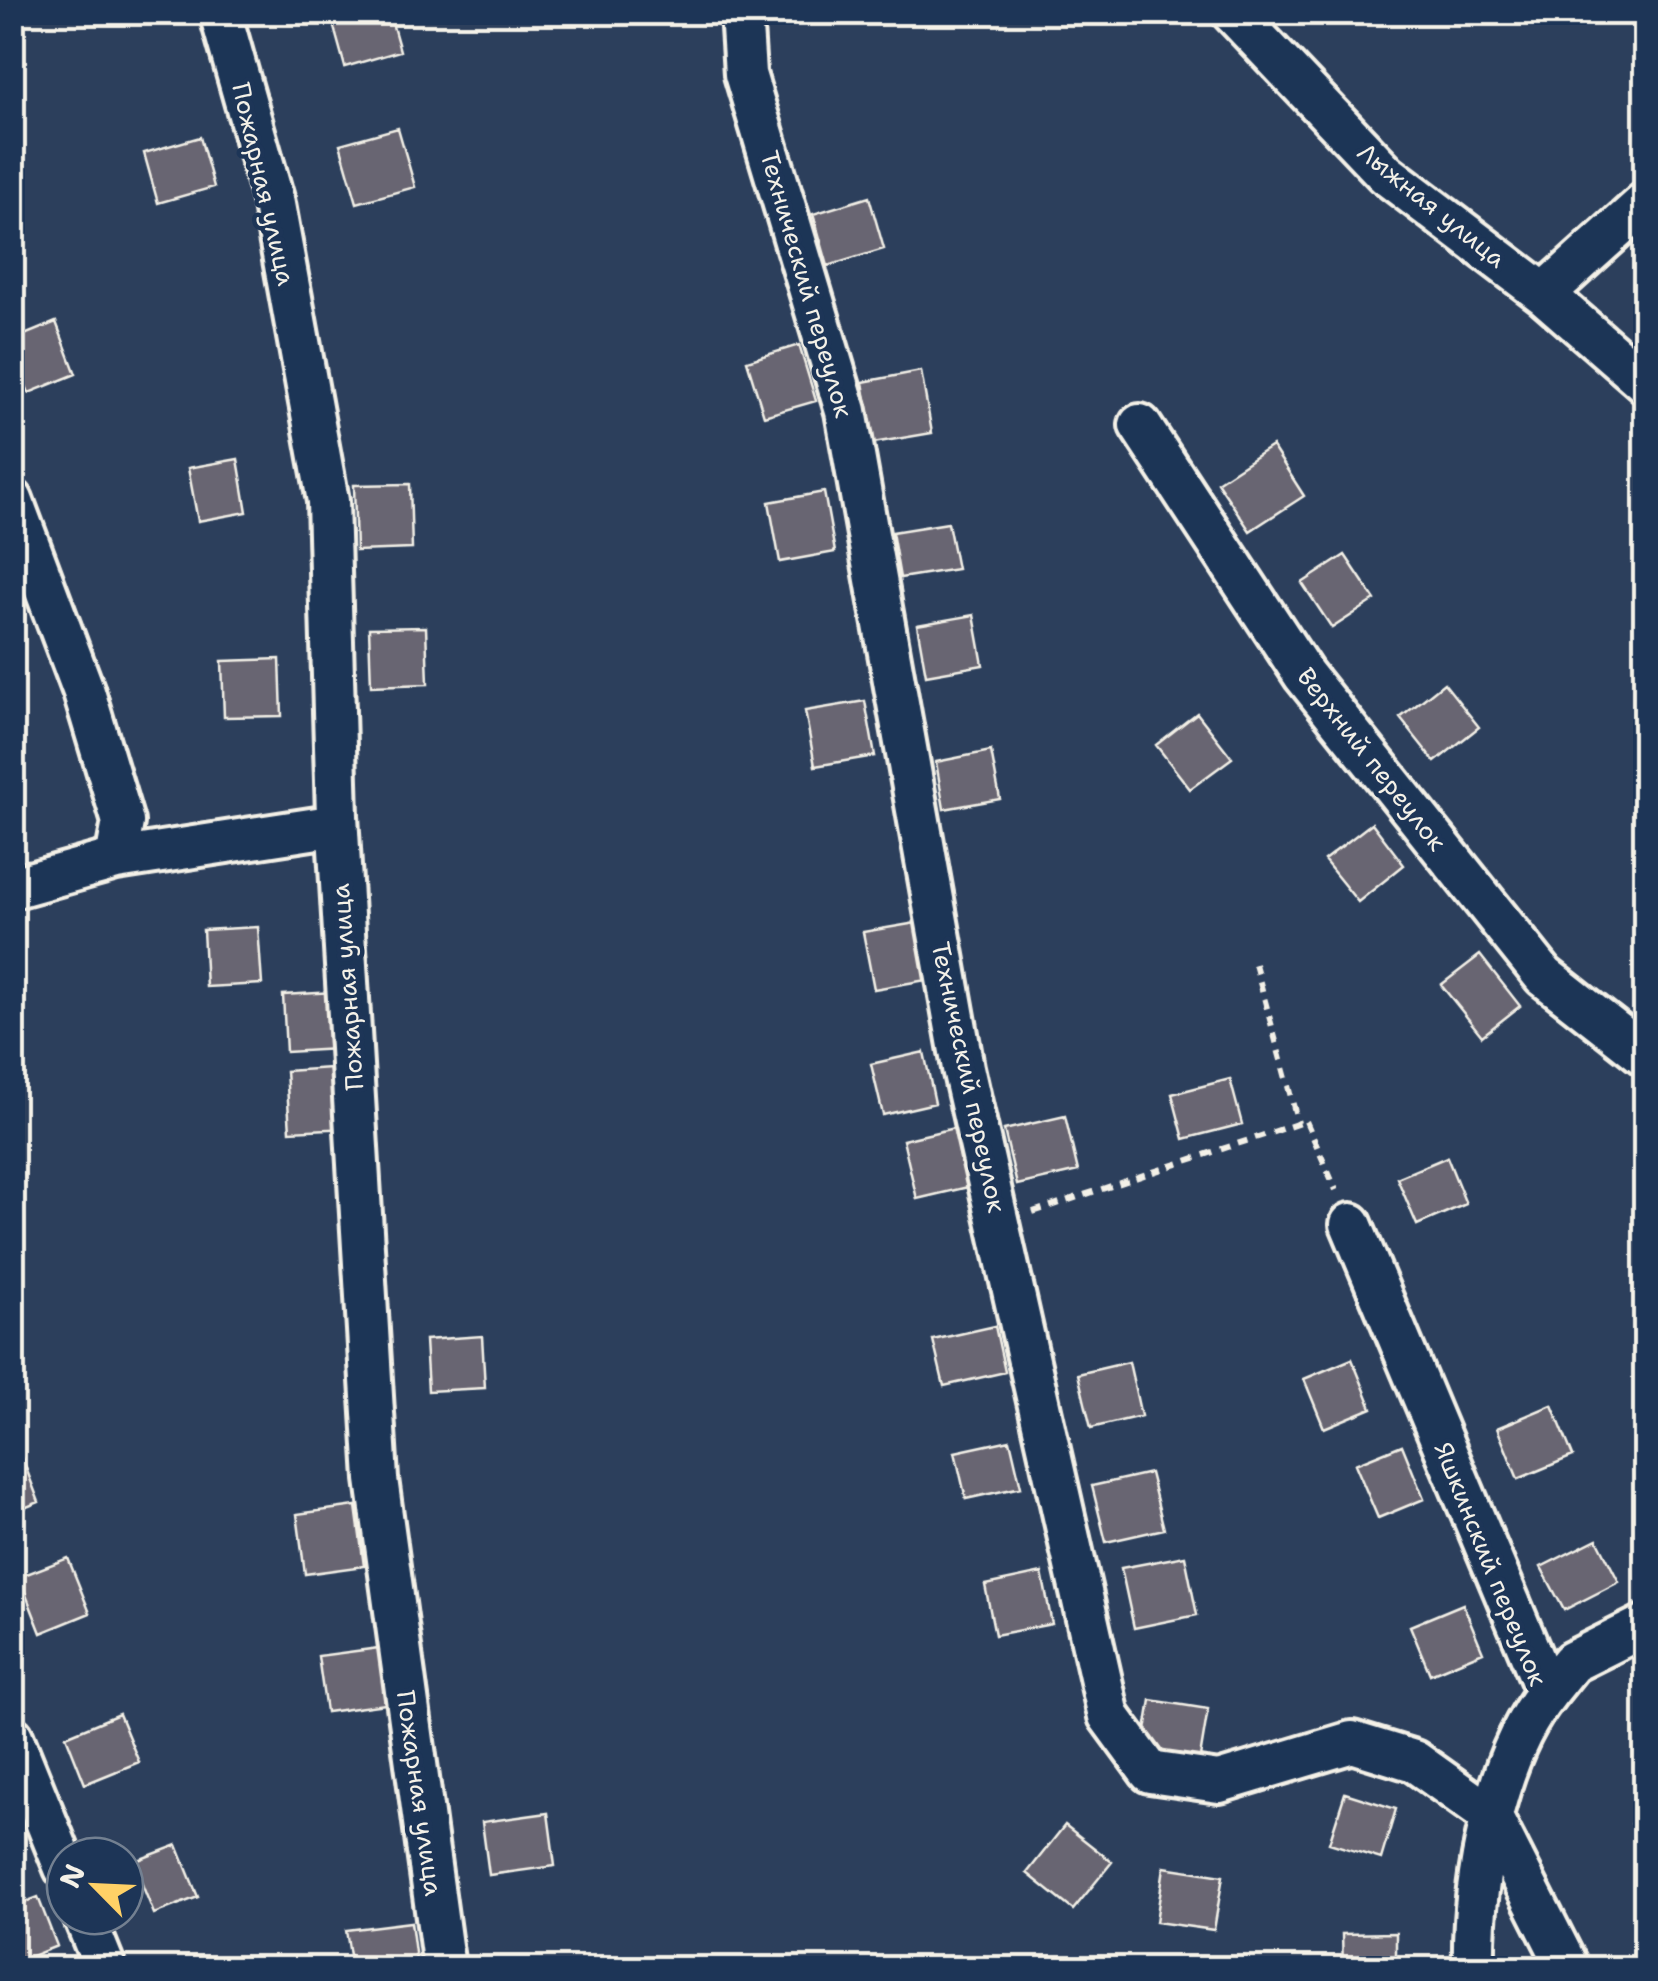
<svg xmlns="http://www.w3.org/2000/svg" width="1658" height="1981" font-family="'Shantell Sans',sans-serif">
	<rect width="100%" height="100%" fill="#2c3f5c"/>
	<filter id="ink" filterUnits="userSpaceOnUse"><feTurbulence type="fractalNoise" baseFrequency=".01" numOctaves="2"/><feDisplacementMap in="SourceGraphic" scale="20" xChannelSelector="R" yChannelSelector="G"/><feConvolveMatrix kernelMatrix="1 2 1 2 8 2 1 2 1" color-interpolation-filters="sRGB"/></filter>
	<g filter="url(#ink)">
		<path fill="#686572" stroke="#f4f1e8" stroke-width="2.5" d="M357,12H389L400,51L345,67L332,20Z
			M398,128L415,187L357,203L340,144Z
			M200,137L214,187L158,203L144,153Z
			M869,197L884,249L828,266L813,214Z
			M56,322L76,374L29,393L12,353V340Z
			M799,345L816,401L764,416L747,361Z
			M921,371L932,433L873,443L863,382Z
			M1272,446L1304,496L1250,531L1217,482Z
			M238,459L247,512L198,521L188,468Z
			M410,484L412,549L356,551L354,485Z
			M824,492L835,552L780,562L769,502Z
			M948,523L957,569L900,578L892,532Z
			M1345,555L1375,600L1332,628L1302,583Z
			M974,615L983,665L926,675L917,625Z
			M426,627L428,684L371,686L369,628Z
			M280,659L282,716L224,717L222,661Z
			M1444,683L1479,727L1435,762L1400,718Z
			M865,701L875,756L815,766L805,711Z
			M1197,713L1232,758L1190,789L1156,745Z
			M991,751L1000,799L944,809L936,762Z
			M1372,823L1404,865L1358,902L1324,860Z
			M922,922L932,979L874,989L863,932Z
			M258,927L262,984L206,987L203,930Z
			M1480,955L1520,1006L1482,1036L1441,985Z
			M334,992L337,1049L286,1052L283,995Z
			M924,1052L935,1103L883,1115L871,1064Z
			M345,1067L348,1128L290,1131L286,1071Z
			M1230,1079L1242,1124L1184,1139L1172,1094Z
			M1065,1116L1078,1171L1017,1185L1004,1130Z
			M954,1128L968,1187L917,1199L903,1140Z
			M1447,1157L1466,1204L1417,1225L1397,1178Z
			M995,1326L1005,1372L944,1386L933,1340Z
			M482,1336L485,1388L428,1391L425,1340Z
			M1352,1359L1372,1408L1324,1428L1304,1379Z
			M1129,1362L1141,1416L1091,1428L1078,1374Z
			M1552,1405L1573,1456L1518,1479L1497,1428Z
			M1010,1440L1021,1487L966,1499L955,1452Z
			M1402,1445L1424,1499L1378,1518L1355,1464Z
			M19,1450L39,1502L12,1513V1453Z
			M1150,1473L1164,1529L1106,1542L1092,1486Z
			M356,1506L364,1566L305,1574L297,1514Z
			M1597,1539L1619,1582L1564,1610L1541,1567Z
			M1185,1556L1197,1615L1134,1628L1121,1568Z
			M68,1558L90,1613L41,1633L19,1577Z
			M1042,1573L1052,1624L995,1635L985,1585Z
			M1463,1604L1483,1652L1430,1674L1410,1626Z
			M379,1648L386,1704L326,1712L318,1656Z
			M1151,1700L1208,1709L1199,1763L1142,1755Z
			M119,1714L139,1762L85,1784L66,1736Z
			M1345,1793L1396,1809L1381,1859L1329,1843Z
			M548,1813L555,1866L489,1875L482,1822Z
			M1646,1817V1854L1631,1824Z
			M1065,1825L1112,1862L1073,1910L1027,1873Z
			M177,1845L198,1897L154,1914L133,1862Z
			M1164,1867L1223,1876L1214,1930L1156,1922Z
			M38,1897L57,1946L12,1964V1907Z
			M411,1922L417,1968H352L346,1930Z
			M1396,1933V1968H1343L1342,1934Z"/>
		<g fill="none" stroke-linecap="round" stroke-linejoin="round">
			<g stroke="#f4f1e8" stroke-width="48">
				<path id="minor" d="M220,12L273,199L328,501L337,816L377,1479L444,1968
					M741,12L745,74L846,411L963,1068L1109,1716L1150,1772L1219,1782L1352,1742L1414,1761L1491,1816L1568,1968
					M1232,12L1386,174L1544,294L1646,383
					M1544,294L1646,202
					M1140,425L1304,675L1544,976L1646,1056
					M12,500L84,692L123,822L116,859
					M12,888L116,859L337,825
					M1351,1224L1547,1693C1494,1758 1472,1886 1474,1968
					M1547,1693L1572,1662L1646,1625
					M12,1737L65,1868
					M84,1916L105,1968"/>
			</g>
			<path stroke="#f4f1e8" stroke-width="6" stroke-dasharray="10 8" stroke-linecap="butt" d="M1255,964L1298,1123
				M1033,1212L1306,1121L1336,1190"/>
			<use href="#minor" stroke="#1d3557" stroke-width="40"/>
		</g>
	</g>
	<g text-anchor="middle" stroke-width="9" stroke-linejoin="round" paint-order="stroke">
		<g font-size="25" fill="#f4f1e8" stroke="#1d3557">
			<text transform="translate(264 184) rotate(77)" y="9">Пожарная улица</text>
			<text transform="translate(1432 205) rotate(39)" y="9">Лыжная улица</text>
			<text transform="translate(807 284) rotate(74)" y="9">Технический переулок</text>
			<text transform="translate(1372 759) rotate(52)" y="9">Верхний переулок</text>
			<text transform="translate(347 987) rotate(-94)" y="9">Пожарная улица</text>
			<text transform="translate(969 1077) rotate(78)" y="9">Технический переулок</text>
			<text transform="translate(1491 1564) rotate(68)" y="9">Яшкинский переулок</text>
			<text transform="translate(420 1793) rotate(82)" y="9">Пожарная улица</text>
		</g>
	</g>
	<rect width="1658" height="1981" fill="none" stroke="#1d3557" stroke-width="50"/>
	<rect x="25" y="25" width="1608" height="1931" fill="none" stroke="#f4f1e8" stroke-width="4" filter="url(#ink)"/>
	<g transform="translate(95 1886) rotate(294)"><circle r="48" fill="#1d3557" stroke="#738091" stroke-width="2.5"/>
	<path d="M0-8L18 38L0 25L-18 38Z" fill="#ffd166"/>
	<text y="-15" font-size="28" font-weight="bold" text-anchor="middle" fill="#f4f1e8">N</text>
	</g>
</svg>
